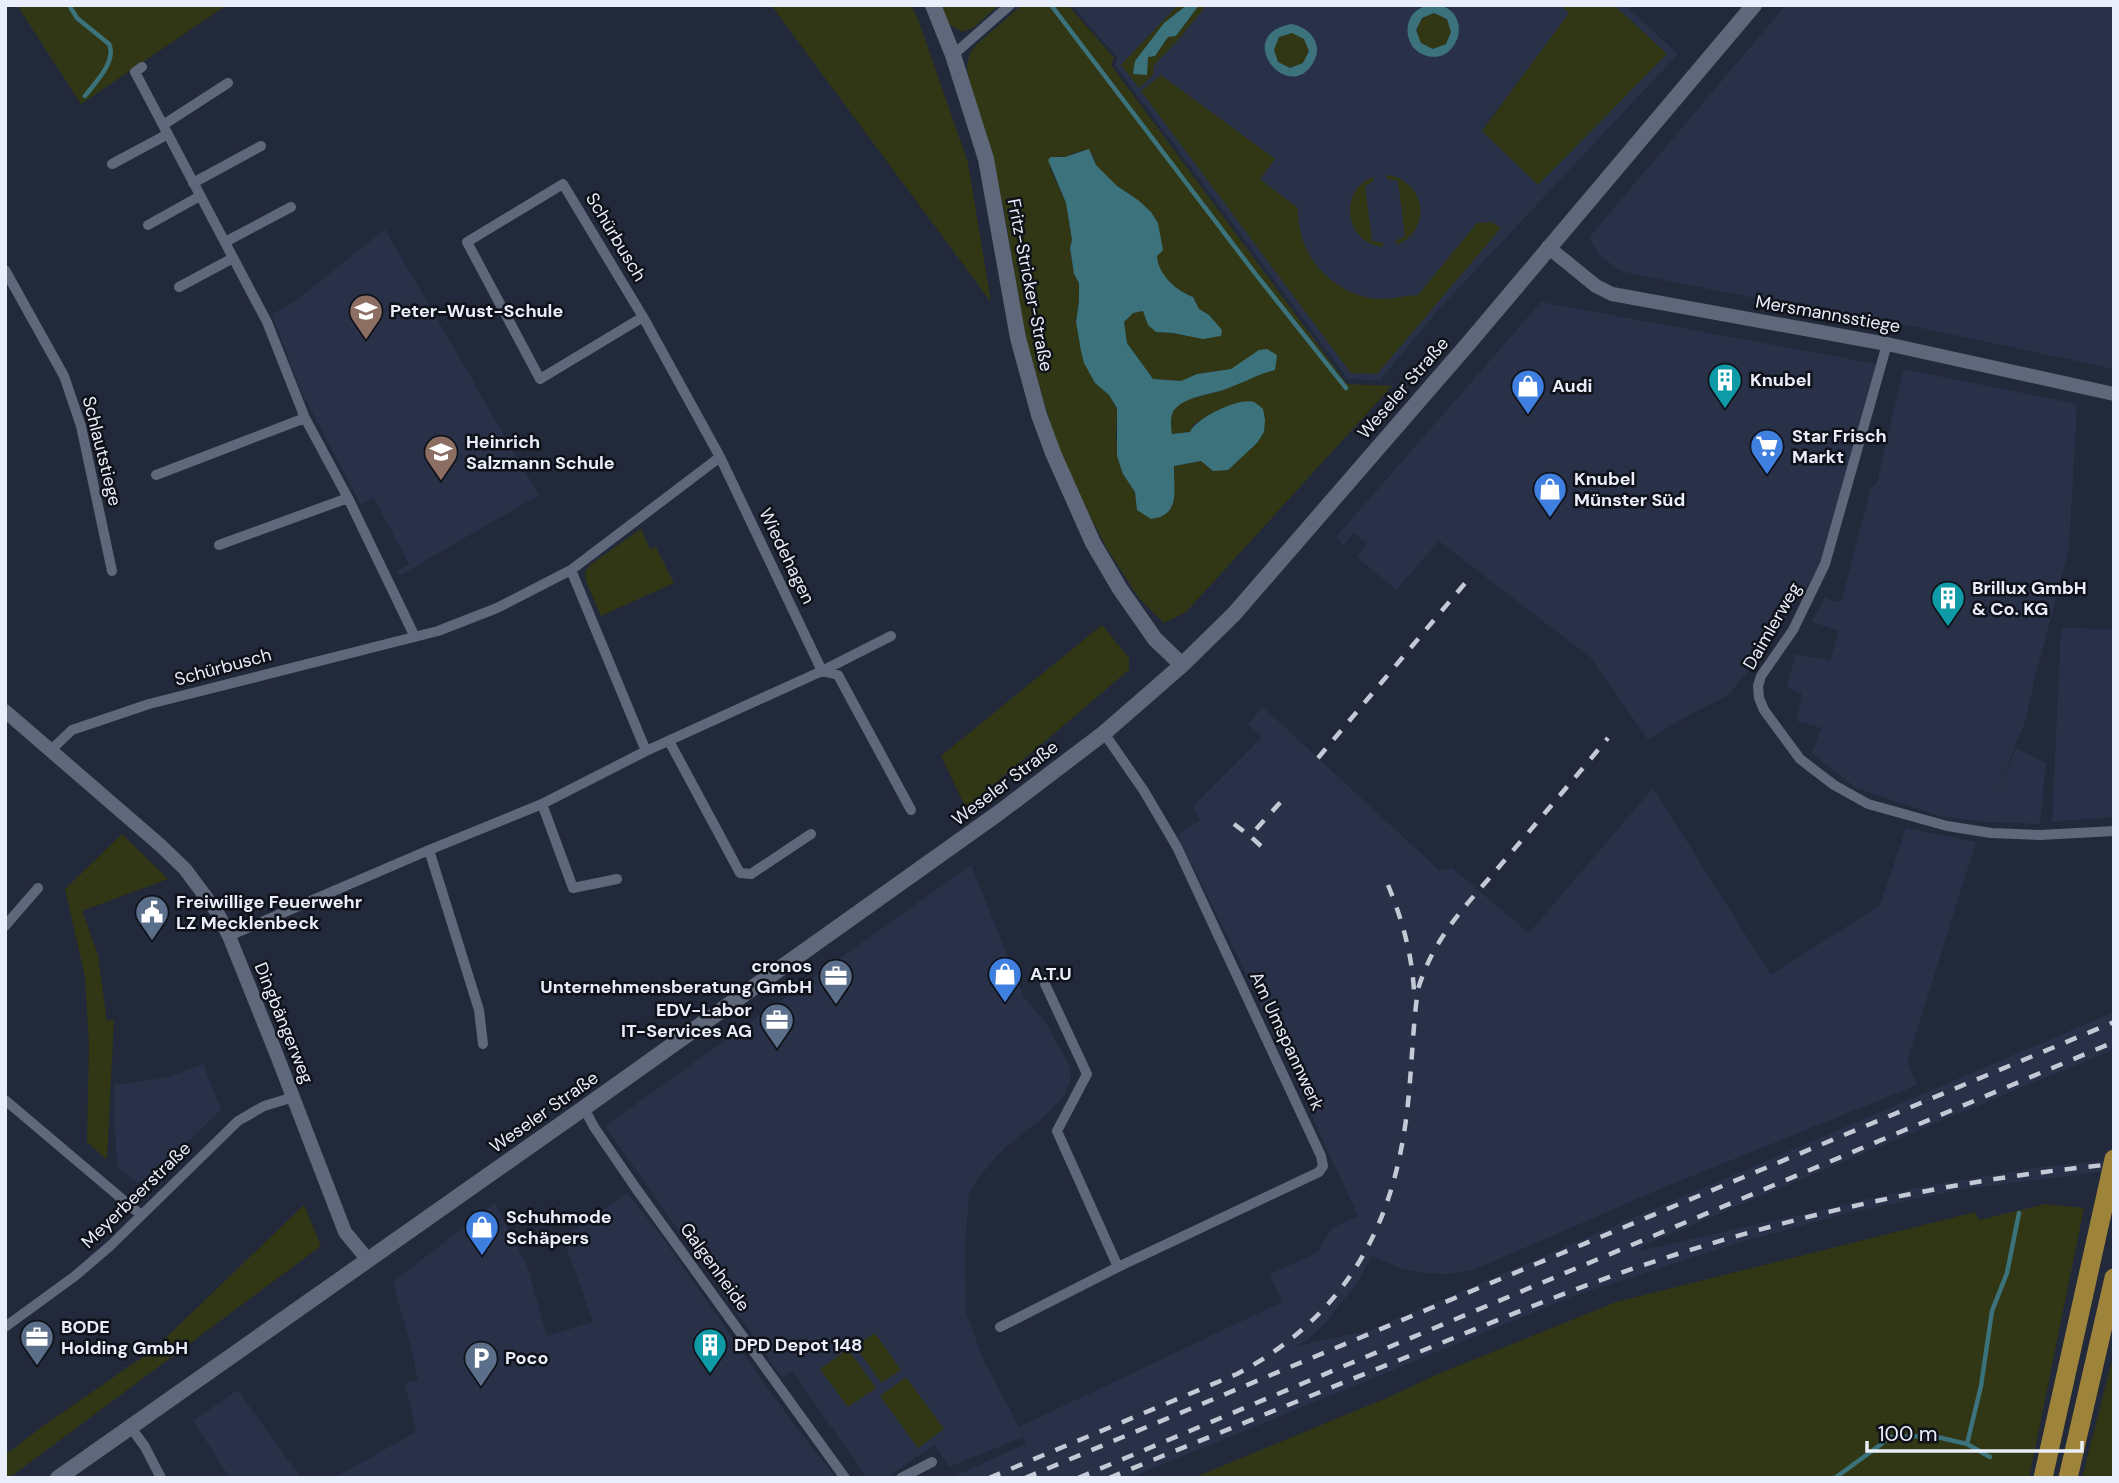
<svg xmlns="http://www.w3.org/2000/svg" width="2119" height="1483" font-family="'DM Sans',sans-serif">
	<rect width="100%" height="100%" fill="#22293a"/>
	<path fill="#293148" d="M1071,5H1560L1569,13L1482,130L1667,54L1614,5H1625L1678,54L1440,308L1380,380L1348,379L1115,65L1118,58Z
		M1786,5H2114V369L1916,327L1862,319L1633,274L1619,270L1599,255L1592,244L1590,239L1592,234Z
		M385,229L539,495L399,576L397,571L409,564L374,498L361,505L299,387L272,314L294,302Z
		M1541,302L1877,364L1819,567L1762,655L1727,696L1687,716L1648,740L1591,658L1439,541L1396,590L1357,557L1367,544L1354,533L1343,545L1336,537Z
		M1903,369L2077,404L2069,550L2034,681L2026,719L1998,790L2016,748L2046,763L2040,824L1986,822L1940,816L1856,788L1812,753L1821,728L1797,721L1802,694L1787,687L1795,654L1830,660L1839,631L1812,622L1825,597L1835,602L1842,599L1871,487L1877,483Z
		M2061,628L2114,629V817L2052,822Z
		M1263,707L1440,871L1452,868L1529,933L1653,788L1771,975L1880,905L1906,828L1976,842L1907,1062L1917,1085L1660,1189L1473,1270L1447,1274L1422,1273L1400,1268L1372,1256L1354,1287L1327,1321L1307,1340L1297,1346L1371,1330L2114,1012V1049L1644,1245L1639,1251L1930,1185L2041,1167L2114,1160V1170L1964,1189L1852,1212L1741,1242L1576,1295L1129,1478H950L1026,1444L1023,1437L949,1467L934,1445L886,1478H867L792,1371L782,1378L605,1126L971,865L1024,997L1046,1023L1071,1068L1070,1082L1063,1097L1043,1118L1008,1145L992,1161L978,1179L969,1195L965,1247L966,1312L984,1361L1019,1427L1282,1302L1270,1274L1317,1253L1332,1228L1358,1216L1236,953L1177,835L1200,820L1193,806L1261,738L1248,724Z
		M203,1064L221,1110L145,1182H136L118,1167L114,1124V1085L165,1078Z
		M627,1193L662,1237L781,1407L836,1478H334L416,1432L405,1383L418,1380L410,1344L393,1282L495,1203L527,1266L547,1336L593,1322L563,1238Z
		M238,1390L277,1445L301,1478H230L193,1421Z"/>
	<path fill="#313714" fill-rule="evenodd" d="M17,5H227L81,104Z
		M771,5H911L918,19L968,163L991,302Z
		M939,5H999L973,28L962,32L947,23Z
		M1022,5H1068L1114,58L1111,65L1347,384L1392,386L1186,612L1164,623L1139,598L1106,547L1076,489L1057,445L1025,338L1004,210L985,130L968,77L967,65L970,53L977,44ZM1082,150L1093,155L1096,165L1117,186L1138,200L1157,256C1158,275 1176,291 1193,297L1199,309L1209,315L1185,336C1162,329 1152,338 1143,311L1133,313L1124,322L1127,343L1153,379L1182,381L1197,374L1232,369L1275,370C1256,375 1240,384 1223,390C1208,395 1182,397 1173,412C1170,418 1171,427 1171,434L1191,432L1193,425L1223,408L1213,471L1201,461L1174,466V502L1137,509L1135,492L1123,474L1116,439L1117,408L1109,395L1095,383L1076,322L1079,301V283L1074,274L1070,248L1072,240L1066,203L1050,168L1057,156L1065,157Z
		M1178,5H1187L1164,23L1148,57L1155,56L1168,37L1176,36L1199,5H1207L1178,40L1154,65L1153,75L1139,88L1121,65Z
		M1560,5H1614L1667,54L1538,185L1482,131L1569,13Z
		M1417 31a17 17 0 1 1 34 0a17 17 0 1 1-34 0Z
		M1274 50a17 17 0 1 1 34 0a17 17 0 1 1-34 0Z
		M1161,75L1275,159L1260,179L1298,208C1297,252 1326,288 1369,298C1382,301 1405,296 1418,295L1477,223L1491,222L1501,228L1377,374L1351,373L1141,91Z
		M1387,175C1426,181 1433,229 1397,245L1395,241L1405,236L1398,181L1387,179Z
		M1373,177L1374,181L1365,186L1372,241L1383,243V247C1345,243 1337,191 1373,177Z
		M641,529L650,549L656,547L674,583L601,616L586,581L585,571L591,564Z
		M1102,625L1129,658V670L966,808L941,756Z
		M122,834L168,879L82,911L98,955L107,1021L114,1019L107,1160L87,1142L89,1044L85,977L65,889Z
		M2045,1204L2084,1208L2029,1478H1193L1389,1397L1438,1374L1616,1302L1975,1212L1979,1220Z
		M304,1205L321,1246L9,1478H5V1455L43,1426L153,1350Z
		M875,1333L901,1370L881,1383L855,1346Z
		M848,1349L876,1388L848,1407L820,1369Z
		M2114,1353V1478H2082Z
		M906,1377L944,1429L918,1448L880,1396Z"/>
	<path fill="#3c727b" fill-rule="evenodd" d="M1187,5H1199L1176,36L1168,37L1155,56L1148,57L1147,75L1133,74L1135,61L1164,23Z
		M1439,5C1476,14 1456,70 1422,54C1403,45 1402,15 1423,7C1428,4 1434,5 1439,5ZM1434,13L1447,19L1451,32L1446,44L1433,49L1421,43L1416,30L1422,18Z
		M1292,24C1311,28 1324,45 1313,63C1288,106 1231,34 1292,24ZM1292,33L1304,39L1309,51L1303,63L1290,68L1278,62L1274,50L1279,37Z
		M1089,149L1096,165L1117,186L1138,200L1151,212L1158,223L1163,250L1157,256C1158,275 1177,291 1193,297L1199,309L1209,315L1222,330L1221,336L1203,339L1173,333L1156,332L1148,325L1143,311L1133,313L1124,322L1127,343L1153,379L1181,381L1197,374L1231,369L1259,350L1267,349L1277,355L1275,370C1256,375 1241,384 1223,390C1208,395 1182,397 1173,412C1170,418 1171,427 1172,434L1190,432C1196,418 1239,397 1254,402C1256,403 1262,408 1263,409L1265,420L1264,432L1257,443L1228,470L1213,471L1201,461L1174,466C1173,489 1182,515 1151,519L1137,510L1135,492L1123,474L1117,456V408L1109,395L1095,383L1084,363L1081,351L1076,322L1079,301V283L1074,274L1070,248L1072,240L1066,203L1048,160L1051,157H1065Z"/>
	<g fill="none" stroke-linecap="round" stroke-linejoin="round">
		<path stroke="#3c727b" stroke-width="4.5" d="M69,5L77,18L109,44C117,61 95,83 85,96
			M1051,5L1254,272L1346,388
			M1967,1444L1990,1457
			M1835,1478L1891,1437L1933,1436L1967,1444L1981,1386L1992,1311L2007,1273L2019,1213"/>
		<path stroke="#5f677b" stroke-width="10" d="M953,55L1010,5
			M142,67L135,72L267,322L305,418L348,498L415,637
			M163,125L228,83
			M112,164L168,134
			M193,183L261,146
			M148,225L200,196
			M225,242L291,207
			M5,270L64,376L81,426L112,571
			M179,287L233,258
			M1887,344L1825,564L1793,630L1761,676L1758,686L1759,698L1764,710L1800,759L1834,785L1868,804L1947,826L1991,833L2040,835L2114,831
			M720,457L822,671L838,675L911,810
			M156,475L305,418
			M219,545L348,498
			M571,570L646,751
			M669,741L740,873L751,874L811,834
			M50,751L72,730L149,704L438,631L497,608L571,570L720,457L643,317L563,184L467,242L540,379L643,317
			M542,804L573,888L617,879
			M429,850L479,1010L483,1044
			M5,926L38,888
			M229,936L429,850L542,804L646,751L822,671L891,636
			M1045,984L1087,1074L1057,1131L1118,1267
			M5,1100L141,1215
			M584,1108L594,1127L635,1187L845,1478
			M5,1327L75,1276L110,1246L238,1121L264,1106L294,1097
			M1000,1327L1118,1267L1319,1172L1323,1166L1321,1156L1177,847L1144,791L1104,733
			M130,1426L145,1447L161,1478
			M901,1478L932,1462"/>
		<path stroke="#5f677b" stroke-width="14" d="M1548,247L1596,286L1612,294L1887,344L2114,394
			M5,711L160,845L185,869L217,912L229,936L276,1053L345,1232L368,1260"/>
		<path stroke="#5f677b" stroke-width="16" d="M933,5L953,55L986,159L1018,338L1039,415L1053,453L1093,543L1120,589L1155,639L1182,665
			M58,1478L584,1108L1000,812L1104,733L1150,693L1182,665L1234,614L1468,344L1754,5"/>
		<path stroke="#9e843a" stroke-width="19" d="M2043,1478L2114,1159
			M2068,1478L2114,1278"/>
		<path stroke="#c4c9d6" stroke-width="4.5" stroke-dasharray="12 12" stroke-linecap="butt" d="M1318,758L1466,582
			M1234,824L1250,836
			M1261,846L1250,836L1286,796
			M1388,885C1402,919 1412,954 1414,991
			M989,1478L1237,1374C1333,1323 1385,1245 1403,1139C1412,1089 1411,1039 1418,989C1435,934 1468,904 1504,861C1539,820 1574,779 1608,738
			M1025,1478L2114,1022
			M1078,1478L2114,1042
			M1109,1478C1211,1436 1313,1395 1414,1354C1496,1321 1578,1286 1662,1259C1809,1211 1960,1179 2114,1164"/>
	</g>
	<defs>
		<g id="school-pin" transform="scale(1.75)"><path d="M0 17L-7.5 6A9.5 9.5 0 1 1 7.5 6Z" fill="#8d6e63" stroke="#0f1219"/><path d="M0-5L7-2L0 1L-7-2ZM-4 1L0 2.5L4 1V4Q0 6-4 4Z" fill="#fff"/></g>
		<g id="building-pin" transform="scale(1.75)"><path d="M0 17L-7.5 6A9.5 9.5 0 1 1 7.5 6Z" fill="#0f9aa8" stroke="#0f1219"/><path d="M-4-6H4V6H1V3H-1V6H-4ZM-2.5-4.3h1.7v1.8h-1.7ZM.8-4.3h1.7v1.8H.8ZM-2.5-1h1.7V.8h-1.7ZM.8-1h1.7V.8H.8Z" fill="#fff"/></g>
		<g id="shop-pin" transform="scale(1.75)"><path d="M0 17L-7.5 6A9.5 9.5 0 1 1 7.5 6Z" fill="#3f7fe0" stroke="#0f1219"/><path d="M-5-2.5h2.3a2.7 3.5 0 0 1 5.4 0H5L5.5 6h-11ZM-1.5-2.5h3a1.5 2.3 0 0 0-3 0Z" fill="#fff"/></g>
		<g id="supermarket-pin" transform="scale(1.75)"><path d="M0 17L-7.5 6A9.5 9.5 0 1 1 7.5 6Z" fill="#3f7fe0" stroke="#0f1219"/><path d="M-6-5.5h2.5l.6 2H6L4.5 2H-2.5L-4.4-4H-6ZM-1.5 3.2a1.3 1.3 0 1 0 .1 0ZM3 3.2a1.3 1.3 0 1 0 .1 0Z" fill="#fff"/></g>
		<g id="civic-pin" transform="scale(1.75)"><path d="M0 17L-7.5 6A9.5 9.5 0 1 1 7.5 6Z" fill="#5c6f8a" stroke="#0f1219"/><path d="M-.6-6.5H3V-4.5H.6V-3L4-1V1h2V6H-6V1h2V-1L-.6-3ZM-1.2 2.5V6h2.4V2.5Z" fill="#fff"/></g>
		<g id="office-pin" transform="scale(1.75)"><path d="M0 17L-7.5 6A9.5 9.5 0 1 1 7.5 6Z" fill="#5c6f8a" stroke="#0f1219"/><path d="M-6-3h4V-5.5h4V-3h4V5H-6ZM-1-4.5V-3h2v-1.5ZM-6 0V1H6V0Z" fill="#fff"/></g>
		<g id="parking-pin" transform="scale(1.75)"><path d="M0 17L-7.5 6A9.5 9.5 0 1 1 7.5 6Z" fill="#5c6f8a" stroke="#0f1219"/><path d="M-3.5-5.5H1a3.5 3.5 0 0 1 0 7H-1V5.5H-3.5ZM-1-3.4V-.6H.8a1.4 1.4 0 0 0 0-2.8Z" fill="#fff"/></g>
	</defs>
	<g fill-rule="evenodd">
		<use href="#school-pin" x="366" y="311"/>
		<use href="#building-pin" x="1725" y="380"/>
		<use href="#shop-pin" x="1528" y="386"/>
		<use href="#supermarket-pin" x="1767" y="446"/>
		<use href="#school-pin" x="441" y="452"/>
		<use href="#shop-pin" x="1550" y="489"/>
		<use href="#building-pin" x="1948" y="598"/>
		<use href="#civic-pin" x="152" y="912"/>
		<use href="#shop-pin" x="1005" y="974"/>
		<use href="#office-pin" x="836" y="976"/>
		<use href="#office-pin" x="777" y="1020"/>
		<use href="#shop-pin" x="482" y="1227"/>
		<use href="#office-pin" x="37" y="1337"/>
		<use href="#building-pin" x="710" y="1345"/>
		<use href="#parking-pin" x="481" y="1358"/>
	</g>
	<g text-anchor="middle" stroke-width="5" stroke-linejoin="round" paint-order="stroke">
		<g font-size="18" fill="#eaeefa" stroke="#0f1219">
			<text transform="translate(616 237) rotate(59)" y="6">Schürbusch</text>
			<text transform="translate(1030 285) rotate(79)" y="6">Fritz-Stricker-Straße</text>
			<text transform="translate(1828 314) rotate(10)" y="6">Mersmannsstiege</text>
			<text transform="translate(1403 388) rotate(-49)" y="6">Weseler Straße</text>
			<text transform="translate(102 451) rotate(76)" y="6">Schlautstiege</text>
			<text transform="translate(787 556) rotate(64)" y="6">Wiedehagen</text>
			<text transform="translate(1772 626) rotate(-60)" y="6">Daimlerweg</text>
			<text transform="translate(223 667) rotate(-15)" y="6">Schürbusch</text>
			<text transform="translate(1005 783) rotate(-37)" y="6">Weseler Straße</text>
			<text transform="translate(284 1023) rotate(68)" y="6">Dingbängerweg</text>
			<text transform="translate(1287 1041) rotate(65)" y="6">Am Umspannwerk</text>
			<text transform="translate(544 1112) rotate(-35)" y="6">Weseler Straße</text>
			<text transform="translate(136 1195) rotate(-44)" y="6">Meyerbeerstraße</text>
			<text transform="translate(715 1267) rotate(54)" y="6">Galgenheide</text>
		</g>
		<g font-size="18" font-weight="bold" fill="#eaeefa" stroke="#0f1219" text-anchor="start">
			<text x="390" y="317">Peter-Wust-Schule</text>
			<text x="1750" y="386">Knubel</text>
			<text x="1552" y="392">Audi</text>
			<text x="1792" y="442">Star Frisch<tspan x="1792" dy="21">Markt</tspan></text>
			<text x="466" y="448">Heinrich<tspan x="466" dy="21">Salzmann Schule</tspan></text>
			<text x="1574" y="485">Knubel<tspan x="1574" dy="21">Münster Süd</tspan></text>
			<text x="1972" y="594">Brillux GmbH<tspan x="1972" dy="21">&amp; Co. KG</tspan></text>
			<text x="176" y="908">Freiwillige Feuerwehr<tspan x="176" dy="21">LZ Mecklenbeck</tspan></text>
			<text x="812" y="972" text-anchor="end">cronos<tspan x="812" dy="21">Unternehmensberatung GmbH</tspan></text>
			<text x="1030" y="980">A.T.U</text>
			<text x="752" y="1016" text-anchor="end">EDV-Labor<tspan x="752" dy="21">IT-Services AG</tspan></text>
			<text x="506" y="1223">Schuhmode<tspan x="506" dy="21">Schäpers</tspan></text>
			<text x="61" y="1333">BODE<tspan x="61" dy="21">Holding GmbH</tspan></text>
			<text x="734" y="1351">DPD Depot 148</text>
			<text x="505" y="1364">Poco</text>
		</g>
	</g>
	<rect width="2119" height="1483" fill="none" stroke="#eaeefa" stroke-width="14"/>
	<path d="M1867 1441v10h215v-10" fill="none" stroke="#eaeefa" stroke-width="3.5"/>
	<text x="1878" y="1441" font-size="21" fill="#eaeefa" stroke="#0f1219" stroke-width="5" paint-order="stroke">100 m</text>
</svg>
